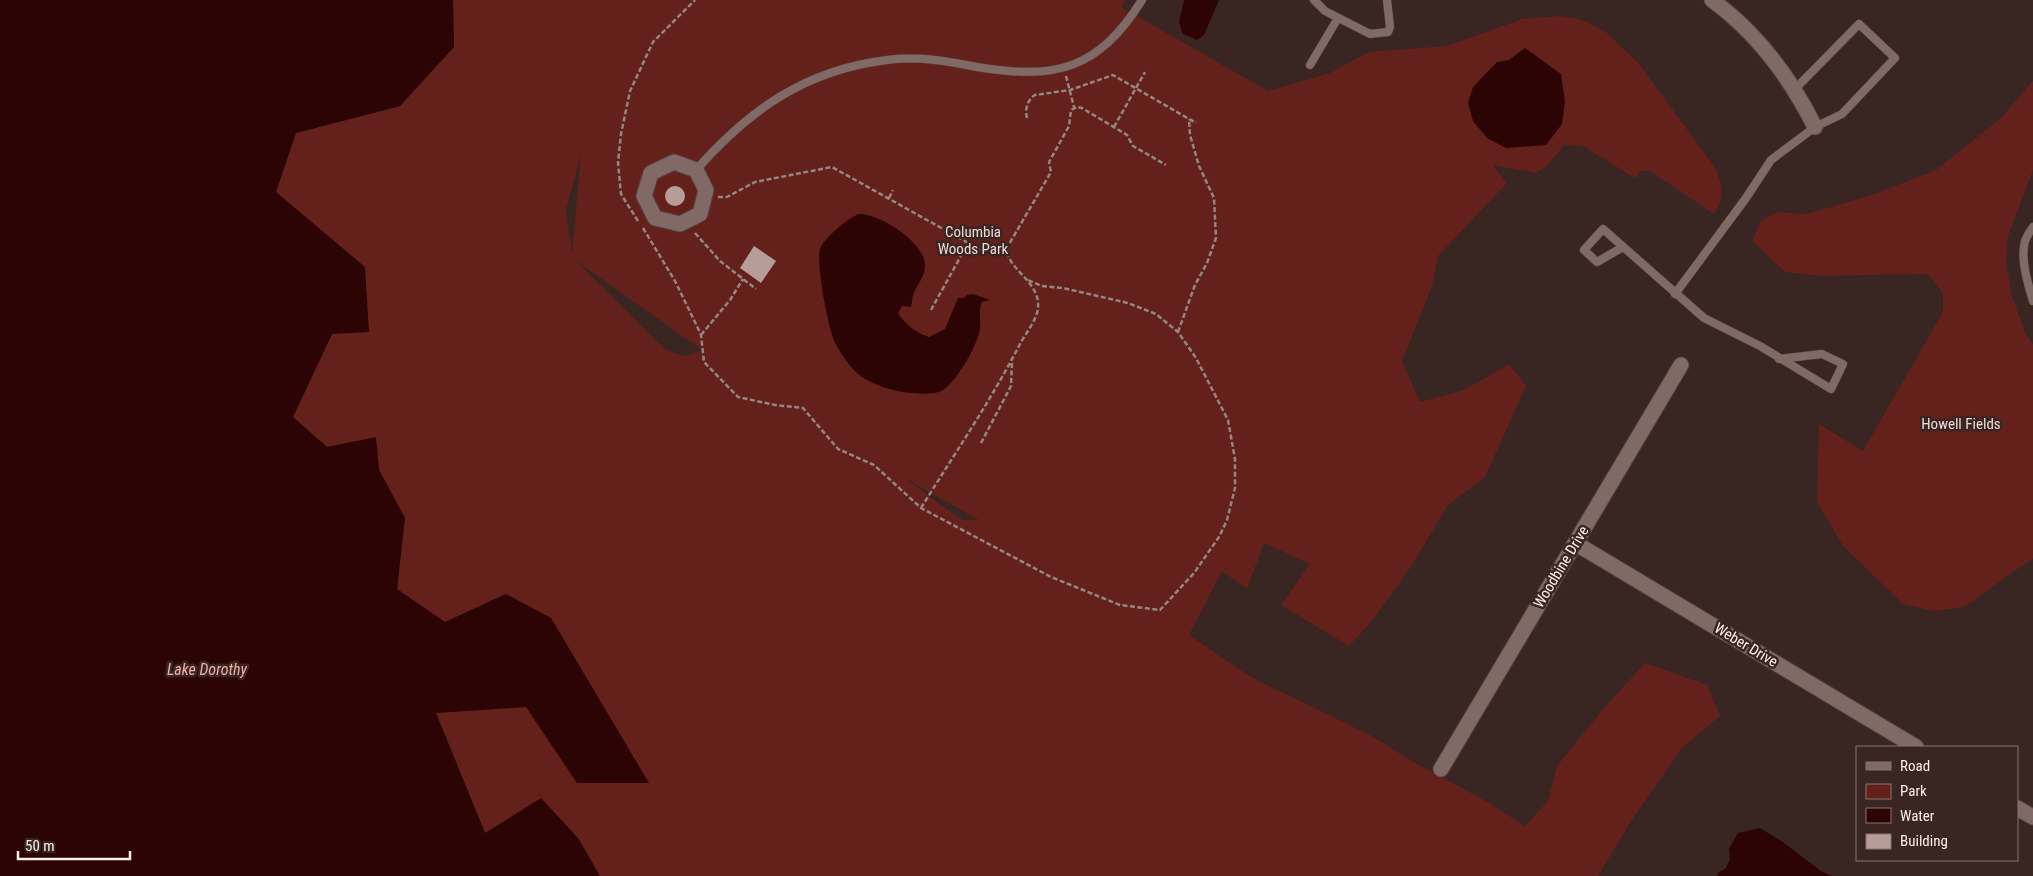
<svg xmlns="http://www.w3.org/2000/svg" width="2033" height="876" font-family="'Roboto Condensed',sans-serif">
	<rect width="100%" height="100%" fill="#392522"/>
	<path fill="#64211b" fill-rule="evenodd" d="M453,0H1126L1121,7L1268,91L1330,73L1369,52L1447,46L1522,19L1562,16L1583,20L1607,33L1639,64L1714,166C1723,186 1726,194 1714,214L1650,171H1641L1635,178L1583,146L1564,145L1548,165L1536,173L1493,165L1507,183L1438,256L1432,286L1402,361L1420,402L1464,390L1509,364L1526,386L1485,477L1448,505L1410,568L1373,620L1349,646L1281,605L1310,564L1264,543L1247,589L1222,571L1189,635L1251,677L1370,735L1410,760L1486,801L1525,826L1548,801L1557,766L1604,708L1645,663L1707,685L1720,716L1682,748L1631,821L1598,876H600L578,838L485,833L436,713L527,707L577,783L506,594L445,622L397,589L405,518L379,470L376,438L327,447L293,417L332,334L276,192L296,133L400,106L454,47ZM581,153L572,254L566,210ZM575,260L702,350V351L685,356L666,350ZM907,480H908L979,520H962Z
		M2033,81V170L2008,236L2006,259L2011,293L2025,333L2033,345V558L1964,607L1934,611L1903,604L1843,546L1817,502L1819,424L1863,451L1943,312V293L1928,274L1822,276L1785,272L1752,241L1761,221L1777,212L1807,214L1869,196L1936,170L2000,119Z"/>
	<path fill="#2c0403" d="M0,0H453L454,47L400,106L296,133L276,192L365,267L369,332L332,334L293,417L327,447L376,437L379,470L405,518L397,589L445,622L506,594L551,618L649,783H577L526,707L436,713L485,833L541,798L578,838L600,876H0Z
		M1184,0H1219L1204,35L1197,40L1183,34L1179,22Z
		M1525,48L1561,74L1565,102L1562,124L1546,145L1506,148L1487,138L1473,121L1468,103L1473,87L1497,62L1509,60Z
		M859,214C879,213 926,243 925,266C925,277 916,286 913,295C912,299 912,303 911,307L902,306L898,313C905,324 916,333 929,337L945,329L958,298H964L967,295L973,294L990,300L982,302C978,310 981,320 980,328C978,345 959,376 947,387C939,395 925,394 914,393C897,393 867,384 855,371C848,364 840,352 835,343C828,328 816,264 820,249C823,239 849,217 859,214Z
		M1760,828L1784,843L1821,871L1832,876H1717L1718,873L1726,868L1730,859L1729,849L1738,833Z"/>
	<path fill="#b79d99" d="M665 196a10 10 0 1 1 20 0a10 10 0 1 1-20 0Z
		M754,246L776,261L761,283L740,268Z"/>
	<g fill="none" stroke-linecap="round" stroke-linejoin="round">
		<g stroke="#544341" stroke-width="9">
			<path id="lane" d="M1314,0L1325,11L1370,34L1388,32L1390,27L1387,0
				M1310,65L1338,18
				M696,170C749,110 805,70 887,60C919,56 947,61 977,67C1056,80 1098,70 1142,0
				M2033,227C2030,231 2027,236 2025,241C2020,259 2028,284 2033,301
				M1623,247L1597,262L1584,250L1603,229L1704,318L1760,346L1831,389L1843,364L1822,354L1779,359
				M1675,294L1746,198L1771,160L1815,127L1842,114L1895,58L1859,24L1795,89"/>
		</g>
		<g stroke="#544341" stroke-width="17">
			<path id="street" d="M1712,0C1757,33 1790,77 1815,127
				M674,162L696,170L706,190L700,214L680,224L655,218L644,196L651,173Z
				M1575,543L1916,747
				M1441,769L1681,365
				M2017,808L2033,817"/>
		</g>
		<path stroke="#968582" stroke-width="2.5" stroke-dasharray="5 2.5" stroke-linecap="butt" d="M1066,76L1074,107
			M1027,118C1025,109 1027,100 1035,95L1070,90L1113,75L1196,123
			M1114,127L1145,72
			M718,197H727L755,182L832,167L979,249L1006,252
			M889,198L893,190
			M638,221L621,194L618,163L621,134L630,91L653,42L695,0
			M643,228L675,281L696,324L701,335L704,362L738,397L775,405L803,408L838,449L874,465L921,508L1051,577L1120,605L1160,610L1194,573L1219,537L1227,520L1235,488V459L1228,420L1196,358L1178,332L1156,314L1128,303L1063,288L1042,286L1028,280
			M695,233L720,261L756,289
			M954,235L959,227
			M931,310L968,243
			M1178,332L1195,285L1207,263L1216,238L1214,198L1199,166L1190,135L1189,119
			M701,335L730,300L743,279
			M981,443L1011,386L1012,362
			M921,508C955,453 992,399 1021,342C1027,332 1037,319 1038,308C1041,280 1002,267 1008,246L1051,172L1049,162L1069,126L1071,110L1077,107L1082,108L1127,135L1133,146L1166,165"/>
		<use href="#lane" stroke="#816965" stroke-width="8"/>
		<use href="#street" stroke="#816965" stroke-width="15"/>
	</g>
	<g text-anchor="middle" stroke-width="5" stroke-linejoin="round" paint-order="stroke">
		<g font-size="15" fill="#f1d8d5" stroke="#392522">
			<text x="973" y="237">Columbia<tspan x="973" dy="17">Woods Park</tspan></text>
			<text x="1961" y="429">Howell Fields</text>
		</g>
		<g font-size="15" fill="#fceeec" stroke="#392522">
			<text transform="translate(1561 567) rotate(-59)" y="5">Woodbine Drive</text>
			<text transform="translate(1746 645) rotate(31)" y="5">Weber Drive</text>
		</g>
		<g font-size="16" font-style="italic" fill="#f3ada4" stroke="#392522">
			<text x="207" y="675">Lake Dorothy</text>
		</g>
	</g>
	<rect x="1856" y="746" width="162" height="115" fill="#392522" stroke="#877573"/>
	<rect x="1866" y="762" width="25" height="8" fill="#816965" stroke="#877573"/>
	<text x="1900" y="771" font-size="15" fill="#fceeec">Road</text>
	<rect x="1866" y="784" width="25" height="15" fill="#64211b" stroke="#877573"/>
	<text x="1900" y="796" font-size="15" fill="#fceeec">Park</text>
	<rect x="1866" y="808" width="25" height="15" fill="#2c0403" stroke="#877573"/>
	<text x="1900" y="821" font-size="15" fill="#fceeec">Water</text>
	<rect x="1866" y="834" width="25" height="15" fill="#b79d99" stroke="#877573"/>
	<text x="1900" y="846" font-size="15" fill="#fceeec">Building</text>
	<path d="M18 851v8h112v-8" fill="none" stroke="#fceeec" stroke-width="2.5"/>
	<text x="25" y="851" font-size="15" fill="#fceeec" stroke="#392522" stroke-width="4" paint-order="stroke">50 m</text>
</svg>
